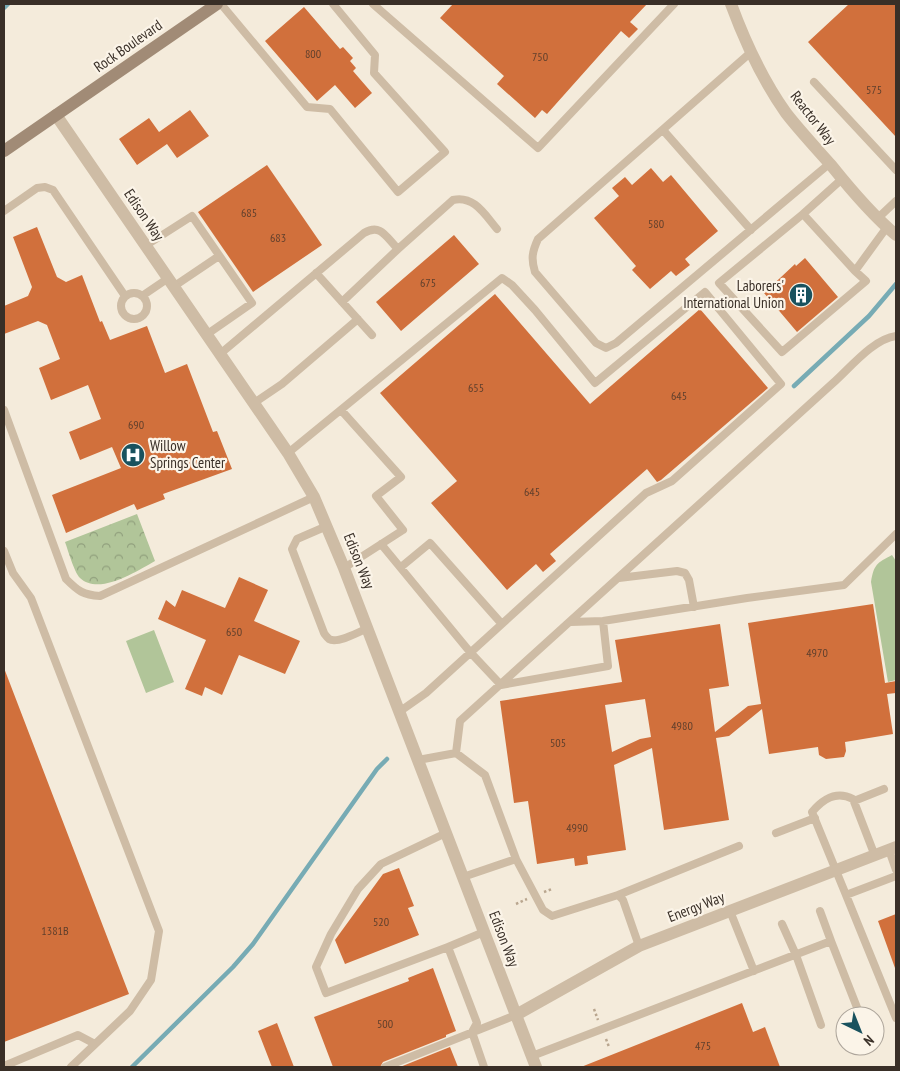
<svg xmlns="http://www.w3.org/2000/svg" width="900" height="1071" font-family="'PT Sans Narrow',sans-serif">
	<defs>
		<pattern id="forest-crowns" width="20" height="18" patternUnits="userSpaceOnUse" patternTransform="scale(1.25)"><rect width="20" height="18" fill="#b1c599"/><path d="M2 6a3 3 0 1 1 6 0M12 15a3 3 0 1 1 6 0" fill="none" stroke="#91a07d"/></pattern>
	</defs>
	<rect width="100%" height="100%" fill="#f4ebdb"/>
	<path fill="#b1c599" d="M892,555L896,561V680L888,682L871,582C874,564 877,563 892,555Z
		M154,630L174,682L146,693L126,641Z"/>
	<path fill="url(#forest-crowns)" d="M137,514L155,561C137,571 99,596 80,578C74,572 68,550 65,542Z"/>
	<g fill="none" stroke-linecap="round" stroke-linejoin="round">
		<path stroke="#77abb4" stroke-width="4.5" d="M4,8L8,4
			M794,386L869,316L896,284
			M132,1067L233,967L253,944L377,769L387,759"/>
	</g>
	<path fill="#d1703c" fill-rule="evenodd" d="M453,4H647L630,22L638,29L629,38L621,31L547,114L542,110L535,118L497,84L504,76L440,18Z
		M849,4H896V137L808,42Z
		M304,7L340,49L343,47L353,58L350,61L356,68L353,71L372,93L355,108L335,85L317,101L265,41Z
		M190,110L209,136L177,158L167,144L137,165L119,139L149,118L159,132Z
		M267,165L322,245L253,292L198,212Z
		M651,168L663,182L671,175L718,231L685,259L690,265L676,276L671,271L650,289L632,270L636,266L594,218L619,196L612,188L625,177L632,185Z
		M37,227L57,277L66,282L82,275L100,322L102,321L110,340L147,326L165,373L187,364L213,432L217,431L232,469L163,494L165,499L137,510L134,504L66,533L52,495L121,468L112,447L80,460L69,432L101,419L88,385L51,400L39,368L60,359L47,325L38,321L4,334V306L28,296L32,287L13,237Z
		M454,235L479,264L401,331L376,302Z
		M805,258L838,297L797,332L764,293L795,264L796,266Z
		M495,294L590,404L700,309L768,388L661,480L657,482L647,469L550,554L556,561L543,572L536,564L507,590L431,503L457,481L380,393Z
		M239,577L268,590L254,621L300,641L285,674L239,655L222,695L205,687L202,696L185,689L206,640L158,619L166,600L175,607L182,590L225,608Z
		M873,604L885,683L896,681V693L887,694L893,734L845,742L846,751L844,757L826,759L819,755L818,747L769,754L762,709L729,736L716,738L729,820L664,830L652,748L614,765L626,850L587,856L588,864L575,866L574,858L537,864L528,801L514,803L500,701L622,682L615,640L720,624L729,686L709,689L715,732L748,706L761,704L748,623ZM645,699L651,737L640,739L612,752L605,705Z
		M4,668L129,994L4,1042Z
		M399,868L414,906L408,908L419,935L345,964L335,940L383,874Z
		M896,914V967L895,968L878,921Z
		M433,968L456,1031L446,1035V1037L383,1062L380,1067H333L314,1017L409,981L408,978Z
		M742,1003L753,1032L765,1027L780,1067H581Z
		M277,1023L294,1067H272L258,1031Z
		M450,1047L458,1067H400Z"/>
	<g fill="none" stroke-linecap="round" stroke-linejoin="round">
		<path stroke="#b9a68f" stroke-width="2.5" stroke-dasharray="2.5 2.5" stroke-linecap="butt" d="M544,892L552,889
			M516,904L527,899
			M594,1009L598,1020
			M606,1039L609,1047"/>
		<path stroke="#cebca5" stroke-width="8" d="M221,4L307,107L330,109L398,192L445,152L374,73L375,55L333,4
			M373,4L538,148L674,4
			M750,53L538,239C532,252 531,259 535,272L596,343L606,348L616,343L829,164
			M814,82L896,170
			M663,130L751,230
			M842,179L803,214L855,271L887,227
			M4,211L37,188L45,187L53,190L125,296
			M803,214L719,283L782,352L866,281L855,271
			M878,218L896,201
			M145,246L192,216L252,303L206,335
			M316,273L372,335
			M173,287L219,256
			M121 306a13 13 0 1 1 26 0a13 13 0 1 1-26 0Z
			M142,296L167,279
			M342,302L398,249
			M220,354L364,233C381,223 386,237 398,249L453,200C474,195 485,215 497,229
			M254,403L282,384L358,319
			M4,410L66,579C78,591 83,595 100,596L314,497
			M341,410L401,477L376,496L403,530L344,568
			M288,453L502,278L512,285L535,310L595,383L705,292L781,384L672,481L646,493L426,693L399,712
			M327,526L297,539L292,549L324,633C325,635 327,637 329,639C337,644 359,632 368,628
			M381,544L470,652L501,685L608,666L603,621
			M4,551L13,573L31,598L159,931L151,980L130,1011L71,1067
			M401,567L430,543L501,623
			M619,578L677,571L685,573L689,580L694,607
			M571,622L603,621L747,598L844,585L896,534
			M456,753L460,721L833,383C850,368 873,339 896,336
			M418,760L456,753L485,775L516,859L463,877
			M854,801L884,789
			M446,833L381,864L358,889L331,934L316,967L326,993L448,947
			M776,833L815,818
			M889,850L896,870
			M875,856L853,799C836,790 823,799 812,812L846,895L896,876
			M516,859L543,910L552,916L618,895L623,900L639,946
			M618,895L739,846
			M846,895L896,1018
			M730,911L754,971
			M820,911L831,941
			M782,924L796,955L821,1025
			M532,1056L831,941L858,1010
			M4,1066L78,1035L95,1044
			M385,1067L516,1015
			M484,1067L472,1032L477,1023L448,947L484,932"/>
		<path stroke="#cebca5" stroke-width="12" d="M731,4C745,42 762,79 786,113C800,131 816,148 831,165C851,190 872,215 896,235"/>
		<path stroke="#cebca5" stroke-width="12" d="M56,115L288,453L314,497L344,568L536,1067
			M516,1015L639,946L896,847"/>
		<path stroke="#a18b76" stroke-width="12" d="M4,151L217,4"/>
	</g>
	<defs>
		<g id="building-disc" transform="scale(1.25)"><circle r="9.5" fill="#19525e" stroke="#fbf4e8"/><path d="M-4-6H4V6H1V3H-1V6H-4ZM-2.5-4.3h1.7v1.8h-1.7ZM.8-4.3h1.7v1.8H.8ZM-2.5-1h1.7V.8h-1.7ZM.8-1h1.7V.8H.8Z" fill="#fff"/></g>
		<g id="hospital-disc" transform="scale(1.25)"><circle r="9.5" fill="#19525e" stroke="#fbf4e8"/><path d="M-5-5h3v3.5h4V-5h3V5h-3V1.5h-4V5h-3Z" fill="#fff"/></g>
	</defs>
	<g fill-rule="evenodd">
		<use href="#building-disc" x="801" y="295"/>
		<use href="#hospital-disc" x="133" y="455"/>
	</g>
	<g text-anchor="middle" stroke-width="4.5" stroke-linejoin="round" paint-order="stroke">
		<g font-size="12" fill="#5f3f2c">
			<text x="313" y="58">800</text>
			<text x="540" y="61">750</text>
			<text x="874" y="94">575</text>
			<text x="249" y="217">685</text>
			<text x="656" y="228">580</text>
			<text x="278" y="242">683</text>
			<text x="428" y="287">675</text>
			<text x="476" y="392">655</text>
			<text x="679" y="400">645</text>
			<text x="136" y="429">690</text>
			<text x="532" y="496">645</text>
			<text x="234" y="636">650</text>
			<text x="817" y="657">4970</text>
			<text x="682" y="730">4980</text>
			<text x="558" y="747">505</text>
			<text x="577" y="832">4990</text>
			<text x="381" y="926">520</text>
			<text x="55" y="935">1381B</text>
			<text x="385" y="1028">500</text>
			<text x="703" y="1050">475</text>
		</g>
		<g font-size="15" fill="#392f27" stroke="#fbf4e8">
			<text transform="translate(128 46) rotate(-35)" y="5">Rock Boulevard</text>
			<text transform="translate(813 118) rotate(52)" y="5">Reactor Way</text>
			<text transform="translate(144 215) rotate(56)" y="5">Edison Way</text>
			<text transform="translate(359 561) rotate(68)" y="5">Edison Way</text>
			<text transform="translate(696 907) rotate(-21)" y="5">Energy Way</text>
			<text transform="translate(504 939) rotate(69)" y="5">Edison Way</text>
		</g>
		<g font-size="15" fill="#392f27" stroke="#fbf4e8" text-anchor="end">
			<text x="784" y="291">Laborers'<tspan x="784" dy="17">International Union</tspan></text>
			<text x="150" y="451" text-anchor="start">Willow<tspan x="150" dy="17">Springs Center</tspan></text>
		</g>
	</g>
	<rect width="900" height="1071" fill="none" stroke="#392f27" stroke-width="10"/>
	<g transform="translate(860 1031) rotate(137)"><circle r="24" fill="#fbf4e8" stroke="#ada59b"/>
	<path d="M0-4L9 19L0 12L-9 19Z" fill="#19525e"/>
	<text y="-8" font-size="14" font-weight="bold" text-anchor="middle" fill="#392f27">N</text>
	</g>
</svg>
